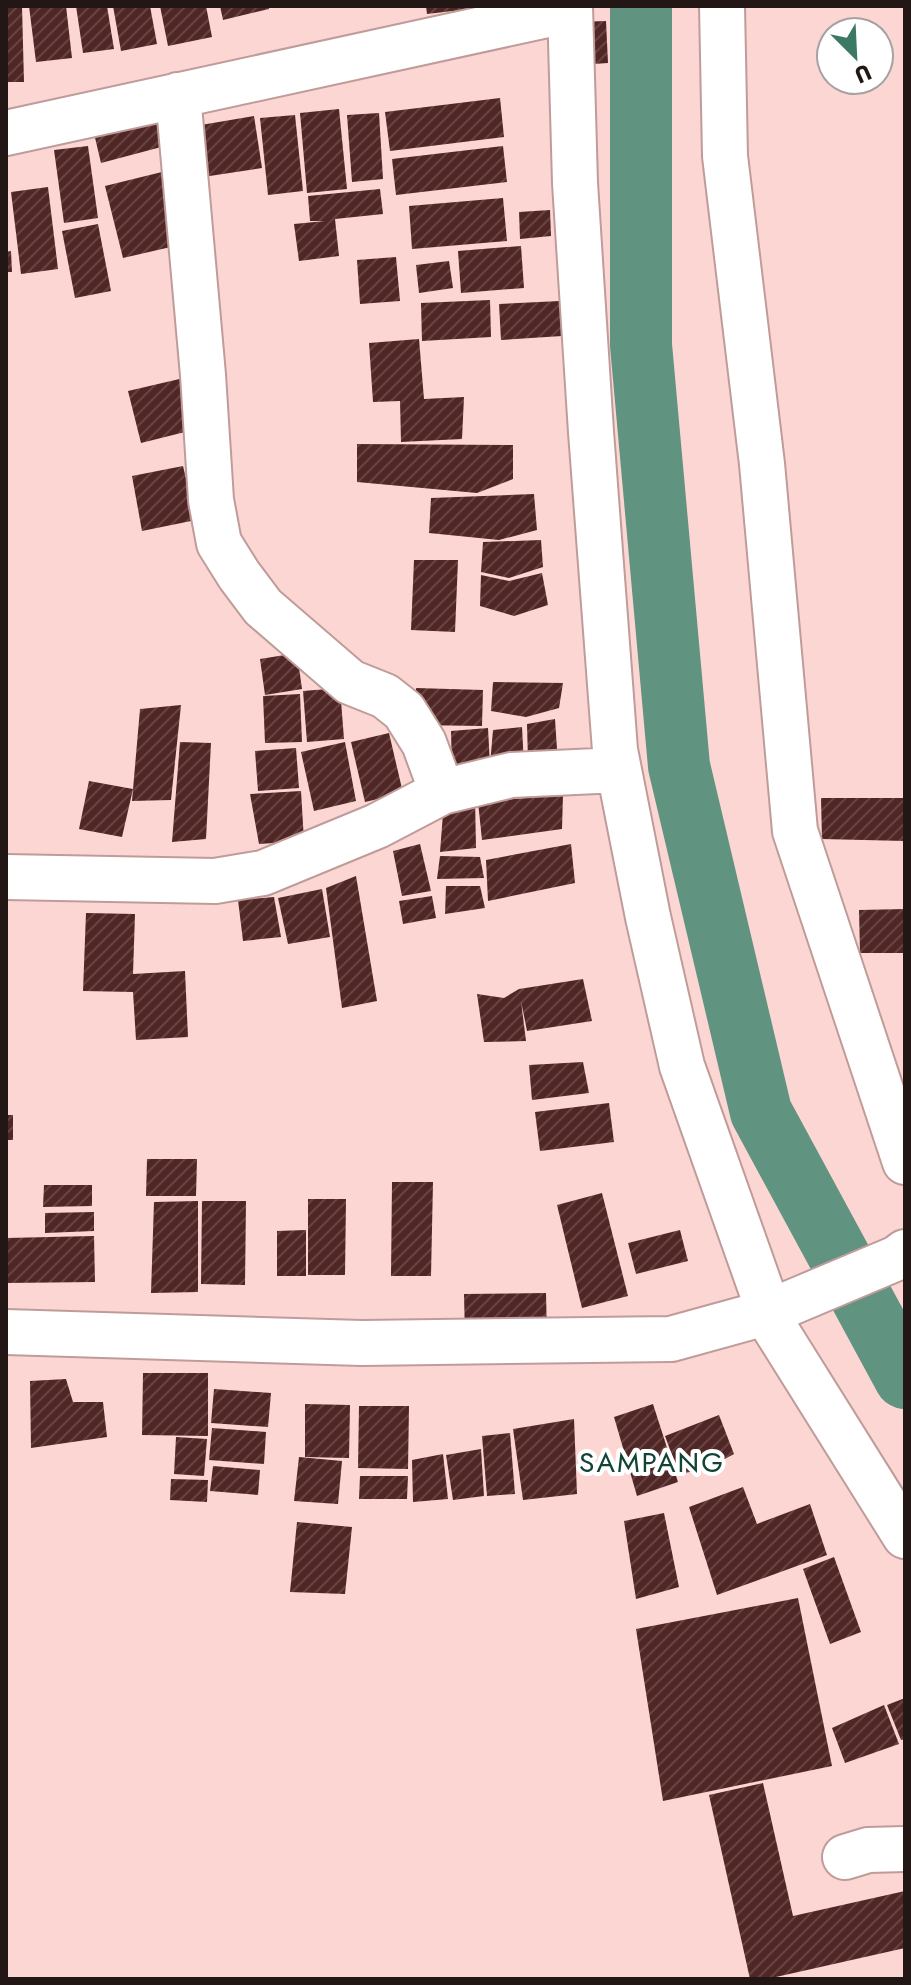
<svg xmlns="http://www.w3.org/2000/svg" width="911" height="1985" font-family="Jost,sans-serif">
	<defs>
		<pattern id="building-hatch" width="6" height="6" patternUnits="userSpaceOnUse" patternTransform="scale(2)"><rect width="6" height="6" fill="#502725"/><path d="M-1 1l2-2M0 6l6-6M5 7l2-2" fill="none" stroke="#664443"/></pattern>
	</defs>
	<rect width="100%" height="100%" fill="#fcd6d3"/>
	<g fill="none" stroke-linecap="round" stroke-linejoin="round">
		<path stroke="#609380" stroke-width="62" d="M641,6V345L679,766L761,1112L905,1378"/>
	</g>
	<path fill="url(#building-hatch)" d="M6,6H22L24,82H6Z
		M29,6H66L72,58L36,62Z
		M76,6H107L114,49L83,53Z
		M113,6H150L157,44L121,51Z
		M160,6H206L212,37L168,46Z
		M220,6H269V9L223,20Z
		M426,6H478V8L427,14Z
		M606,21L608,63L579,65L577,22Z
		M500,98L504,137L390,151L385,112Z
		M155,109L165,146L101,163L92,125Z
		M339,109L347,189L307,193L300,113Z
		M379,113L383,179L352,182L347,115Z
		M295,115L303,191L268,195L260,118Z
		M254,116L262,168L203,177L195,126Z
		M88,146L98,218L64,223L54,150Z
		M503,146L507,182L396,195L392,159Z
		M170,170L188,243L123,258L105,186Z
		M48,187L58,269L21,274L11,192Z
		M380,189L383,214L335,219L339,256L299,261L294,224L325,221H310L308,196Z
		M503,198L507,241L412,249L409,206Z
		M550,210L551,236L520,239L519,212Z
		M98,224L111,291L75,298L62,231Z
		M521,246L524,288L461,293L458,251Z
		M11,251L12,272H6V252Z
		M396,257L400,301L360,304L357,260Z
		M449,261L453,288L419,293L416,265Z
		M490,300L491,337L422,341L421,303Z
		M560,301L562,336L501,340L499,304Z
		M419,339L424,399L464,397L462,439L401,442L400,401L373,402L369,343Z
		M188,377L201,428L141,443L128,391Z
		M357,444L513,445V479L477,493L357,482Z
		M183,466L196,520L142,531L132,476Z
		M534,494L537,530L499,540L429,533L431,498Z
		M541,540L543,567L509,578L481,572L483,542Z
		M414,560H458L455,632L411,630Z
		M542,573L548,605L514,616L480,606L481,575L509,581Z
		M297,653L302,689L265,695L260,659Z
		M493,682L563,683L559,708L526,717L491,711Z
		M340,688L344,739L307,742L303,691Z
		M416,688L483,690L482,726L415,725Z
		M300,694L302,742L265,743L263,696Z
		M181,705L171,800L132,801L140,709Z
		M555,719L558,764L528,761L527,724Z
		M522,727L524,765L452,768L451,731L488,728L490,765L493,730Z
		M389,733L403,793L365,802L351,742Z
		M180,742L211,743L206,839L172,842Z
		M345,742L356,801L314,811L301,752Z
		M296,748L299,788L258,791L255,751Z
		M89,781L133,789L122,837L79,829Z
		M301,791L304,841L259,844L250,794Z
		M563,795L562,829L482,840L478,802Z
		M475,798L476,848L440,852L444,801Z
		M821,798H905V841L822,839Z
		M420,844L431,891L402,896L393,851Z
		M571,844L575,883L488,901L486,860Z
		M440,856L480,857L484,878L437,879Z
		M356,876L377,1001L342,1008L326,888Z
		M446,886H480L485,908L445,914Z
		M322,889L330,937L288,944L278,898Z
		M432,896L436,918L403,924L399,901Z
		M274,897L281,937L243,941L238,900Z
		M905,909V953H860L859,910Z
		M86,913L135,914L133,974L185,971L188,1037L136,1040L133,992L83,991Z
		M583,979L592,1021L527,1031L521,1001L526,1041L484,1042L477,994L504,998L519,989Z
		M583,1062L589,1093L532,1100L529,1065Z
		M609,1103L614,1142L540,1151L535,1112Z
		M6,1115H13V1140H6Z
		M147,1159H197L196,1196H146Z
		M392,1182H433L431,1276H391Z
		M44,1185H92V1206L43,1207Z
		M602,1193L628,1296L582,1308L557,1205Z
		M308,1199H346L345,1275H308Z
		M198,1201V1292L151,1293L154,1202Z
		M202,1201H246L245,1285L201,1284Z
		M94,1212V1231L45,1233V1213Z
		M306,1230V1276H277V1231Z
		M680,1230L688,1261L636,1274L628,1243Z
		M94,1236L95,1282L6,1283V1238Z
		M546,1293L547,1336L465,1338L464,1294Z
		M143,1373H208V1436L142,1435Z
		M66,1379L73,1402H103L107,1437L31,1448L30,1381Z
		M214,1389L271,1393L268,1427L211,1423Z
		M305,1404L350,1405L349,1458L305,1457Z
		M653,1404L678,1482L637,1496L614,1417Z
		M359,1406H409L408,1469L358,1468Z
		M719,1415L734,1454L706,1469L679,1474L665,1436Z
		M574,1419L577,1494L523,1500L513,1429Z
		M212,1428L266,1432L264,1464L209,1460Z
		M510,1433L515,1494L487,1496L482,1436Z
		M176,1437L207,1439L204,1476L174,1474Z
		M481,1449L484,1496L453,1500L446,1455Z
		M443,1454L448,1499L413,1502L412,1460Z
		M299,1457L342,1461L338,1504L294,1501Z
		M213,1466L260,1470L258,1495L210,1491Z
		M360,1476H408L407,1499H359Z
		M171,1479L208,1480L207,1502L170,1500Z
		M743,1487L757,1524L810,1504L827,1555L717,1595L689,1507Z
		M664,1513L679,1587L636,1599L624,1521Z
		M297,1522L352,1527L345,1594L290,1592Z
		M834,1557L861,1632L830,1644L803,1569Z
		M798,1598L832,1766L663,1801L636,1629Z
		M905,1698V1739L901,1740L887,1705Z
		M884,1705L899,1744L845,1763L832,1728Z
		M763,1783L793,1916L905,1891V1948L767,1979H750L709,1795Z"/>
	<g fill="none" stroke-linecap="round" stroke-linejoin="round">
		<g stroke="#bf9c99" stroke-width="48">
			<path id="minor" d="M722,6L725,156L762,464L795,831L905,1162
				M178,95L203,375L211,500L219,543L239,575L263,607L350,682L385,696L404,711L424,743L442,792
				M6,133L570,10
				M6,877L215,881L263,873L377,826L442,792L511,775L619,770
				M905,1252L897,1258L769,1312L776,1330L905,1536
				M6,1332L362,1343L671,1339L769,1312L682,1066L648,917L615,750L591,432L575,183L570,6
				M845,1857L868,1850L905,1849"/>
		</g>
		<use href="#minor" stroke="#fff" stroke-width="44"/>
	</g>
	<g text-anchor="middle" stroke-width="8" stroke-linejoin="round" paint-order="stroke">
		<g font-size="28" letter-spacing="2" fill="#114435" stroke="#fff">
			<text x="652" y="1472">SAMPANG</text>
		</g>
	</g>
	<rect width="911" height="1985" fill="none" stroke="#231715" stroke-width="16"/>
	<g transform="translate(855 56) rotate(156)"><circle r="38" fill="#ffffff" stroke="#a7a2a1" stroke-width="2"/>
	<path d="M0-6L14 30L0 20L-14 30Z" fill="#3c7965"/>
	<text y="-12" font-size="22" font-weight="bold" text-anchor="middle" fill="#231715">U</text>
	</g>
</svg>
